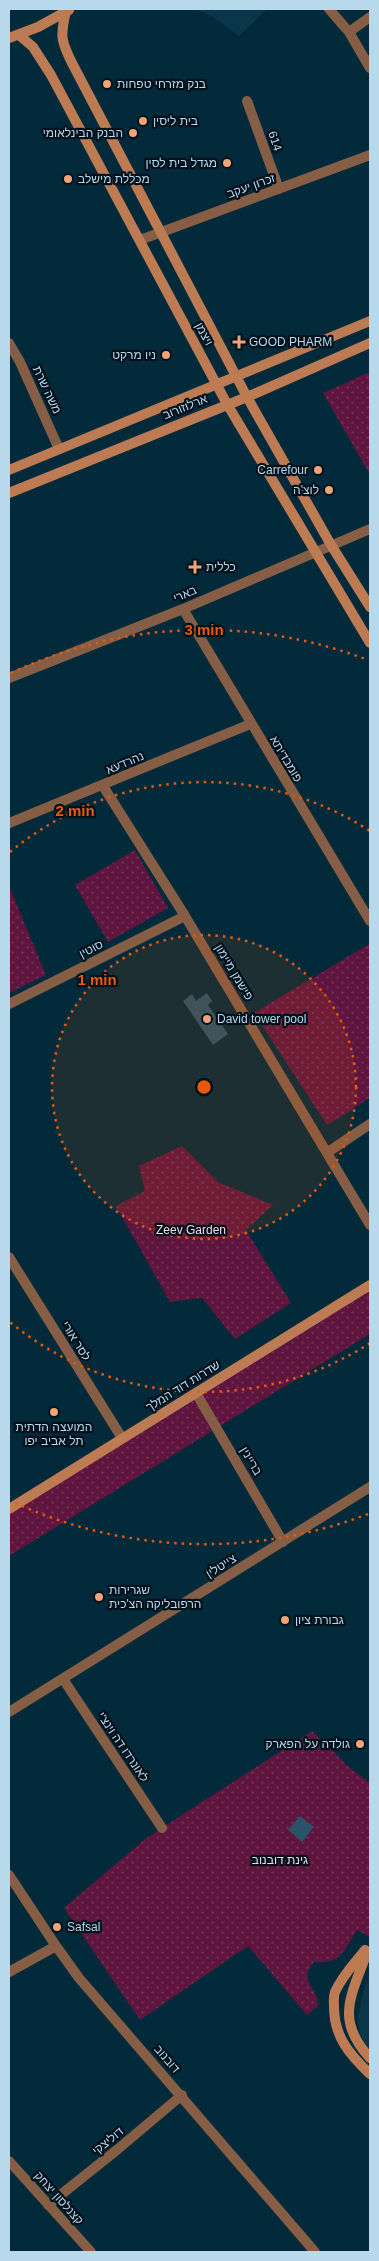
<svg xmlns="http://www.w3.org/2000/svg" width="379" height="2261" font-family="Arial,Heebo,sans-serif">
	<defs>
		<pattern id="grass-dots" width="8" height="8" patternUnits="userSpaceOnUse" patternTransform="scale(1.25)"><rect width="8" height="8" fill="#5f153e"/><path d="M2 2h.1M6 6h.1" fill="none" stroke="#74365a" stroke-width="1.8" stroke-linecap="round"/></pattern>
	</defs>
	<rect width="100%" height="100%" fill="#032a3a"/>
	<path fill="#093648" d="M196,9H267L239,36L213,17Z
		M370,1972V2051L360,2034L358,2018L363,1993Z"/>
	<path fill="url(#grass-dots)" d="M370,372V475L323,393Z
		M135,850L168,908L108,942L75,885Z
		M9,886L46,975L9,993Z
		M369,944L370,1098L327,1125L254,1013Z
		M182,1146L218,1182L273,1205L246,1230L291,1303L235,1339L202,1298L170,1302L116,1206L145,1191L139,1166Z
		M370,1285V1334L9,1556V1513Z
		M312,1731L350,1768L370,1783V1937L357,1930C344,1951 341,1964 314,1962C297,1983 318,1985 318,2006L307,2015L248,1946L140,2020L64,1908L145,1839Z"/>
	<path fill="#295367" d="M207,993L212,1001L208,1005L228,1034L213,1045L183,1001L192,994L196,1001Z
		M300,1816L314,1827L302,1842L288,1830Z"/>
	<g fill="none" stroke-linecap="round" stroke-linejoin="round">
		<path stroke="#865d45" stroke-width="10" d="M329,9L349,32L370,68
			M349,32L370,17
			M247,101L279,189
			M140,240L370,155
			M9,343L20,362L59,449
			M183,609L370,921
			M9,678L183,609L370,529
			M103,786L185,916L370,1225
			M9,823L250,724
			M9,1004L185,916
			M328,1152L370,1124
			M9,1257L122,1438
			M196,1393L283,1542
			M63,1679L162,1828
			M9,1712L370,1487
			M9,1875L56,1946L79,1978L315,2252
			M9,1972L56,1946
			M9,2161L91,2252
			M48,2205L118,2149L182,2095"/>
		<path stroke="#bd7b54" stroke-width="10" d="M66,11C60,36 61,41 72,63L247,397L331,545L370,607
			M19,35L33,47L51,75L227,404L370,643
			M9,38L38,27L69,10
			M9,470L370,321
			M9,493L247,397L370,343
			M9,1509L370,1285
			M365,1950C354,1964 342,1976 335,1992C333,1997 334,2002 334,2007C334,2037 350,2055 370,2074
			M367,1952C352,1995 334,2019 370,2058"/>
	</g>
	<circle cx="204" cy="1087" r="152" fill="#e8590c" fill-opacity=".12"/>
	<g fill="none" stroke="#e8590c" stroke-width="2.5" stroke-dasharray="2.5 5">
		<circle cx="204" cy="1087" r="152"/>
		<path d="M370 1343A305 305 0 0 1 10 1322M10 852A305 305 0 0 1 370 831"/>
		<path d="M368 1514A457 457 0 0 1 11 1501M11 673A457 457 0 0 1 368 660"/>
	</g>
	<g fill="#efa377" stroke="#00111b" stroke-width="2">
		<circle cx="107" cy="84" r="5"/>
		<circle cx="143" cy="121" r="5"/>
		<circle cx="133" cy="133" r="5"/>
		<circle cx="227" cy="163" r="5"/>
		<circle cx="68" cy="179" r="5"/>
		<path d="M236.5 334.5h5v5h5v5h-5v5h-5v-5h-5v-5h5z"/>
		<circle cx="166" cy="355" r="5"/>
		<circle cx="318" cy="470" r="5"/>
		<circle cx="329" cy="490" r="5"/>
		<path d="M192.5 559.5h5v5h5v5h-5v5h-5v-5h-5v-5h5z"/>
		<circle cx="207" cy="1019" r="5"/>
		<circle cx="54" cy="1412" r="5"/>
		<circle cx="99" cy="1597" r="5"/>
		<circle cx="285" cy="1620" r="5"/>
		<circle cx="360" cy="1744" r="5"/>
		<circle cx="57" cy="1927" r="5"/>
	</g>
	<g text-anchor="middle" stroke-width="4.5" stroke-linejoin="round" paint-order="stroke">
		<g font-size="12" fill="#b8d9eb" stroke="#00111b" text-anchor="start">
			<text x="117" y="88">בנק מזרחי טפחות</text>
			<text x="153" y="125">בית ליסין</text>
			<text x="123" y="137" text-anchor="end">הבנק הבינלאומי</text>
			<text x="217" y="167" text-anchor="end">מגדל בית לסין</text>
			<text x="78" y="183">מכללת מישלב</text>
			<text x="249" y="346">GOOD PHARM</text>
			<text x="156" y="359" text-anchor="end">ניו מרקט</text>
			<text x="308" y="474" text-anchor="end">Carrefour</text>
			<text x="319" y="494" text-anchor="end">לוצ'ה</text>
			<text x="206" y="571">כללית</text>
			<text x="217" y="1023">David tower pool</text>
			<text x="54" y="1431" text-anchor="middle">המועצה הדתית<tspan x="54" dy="14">תל אביב יפו</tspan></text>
			<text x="109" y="1594">שגרירות<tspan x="109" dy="14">הרפובליקה הצ'כית</tspan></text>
			<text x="295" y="1624">גבורת ציון</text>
			<text x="350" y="1748" text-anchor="end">גולדה על הפארק</text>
			<text x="67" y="1931">Safsal</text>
		</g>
		<g font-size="12" fill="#b8d9eb" stroke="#00111b">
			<text transform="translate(275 141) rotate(71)" y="4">614</text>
			<text transform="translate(251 186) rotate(-20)" y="4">זכרון יעקב</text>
			<text transform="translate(204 334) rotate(62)" y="4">ויצמן</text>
			<text transform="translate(47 390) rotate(65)" y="4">משה שרת</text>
			<text transform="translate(185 407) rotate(-22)" y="4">ארלוזורוב</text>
			<text transform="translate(185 594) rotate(-23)" y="4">בארי</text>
			<text transform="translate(286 759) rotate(59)" y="4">פומבדיתא</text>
			<text transform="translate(125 763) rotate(-23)" y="4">נהרדעא</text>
			<text transform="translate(91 949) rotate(-27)" y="4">סוטין</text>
			<text transform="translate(234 972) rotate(59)" y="4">פישמן מיימון</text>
			<text transform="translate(76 1341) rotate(58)" y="4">לסר אורי</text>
			<text transform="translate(183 1386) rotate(-32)" y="4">שדרות דוד המלך</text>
			<text transform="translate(251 1461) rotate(60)" y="4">בריינין</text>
			<text transform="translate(221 1566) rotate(-32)" y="4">צייטלין</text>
			<text transform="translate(123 1747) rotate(56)" y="4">לאונרדו דה וינצ'י</text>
			<text transform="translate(167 2059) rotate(49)" y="4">דובנוב</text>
			<text transform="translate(108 2141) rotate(-39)" y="4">דוליצקי</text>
			<text transform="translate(59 2198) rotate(48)" y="4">קצנלסון יצחק</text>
		</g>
		<g font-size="12" fill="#f3d7e3" stroke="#00111b">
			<text x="191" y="1234">Zeev Garden</text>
			<text x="280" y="1864">גינת דובנוב</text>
		</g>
	</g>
	<circle cx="204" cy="1087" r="8" fill="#e8590c" stroke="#00111b" stroke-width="2.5"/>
	<g font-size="15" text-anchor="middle" font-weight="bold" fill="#e8590c" stroke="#00111b" stroke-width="4.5" stroke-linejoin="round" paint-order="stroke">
		<text x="204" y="635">3 min</text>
		<text x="75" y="816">2 min</text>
		<text x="97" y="985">1 min</text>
	</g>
	<rect width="379" height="2261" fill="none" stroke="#b8d9eb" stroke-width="20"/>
</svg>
